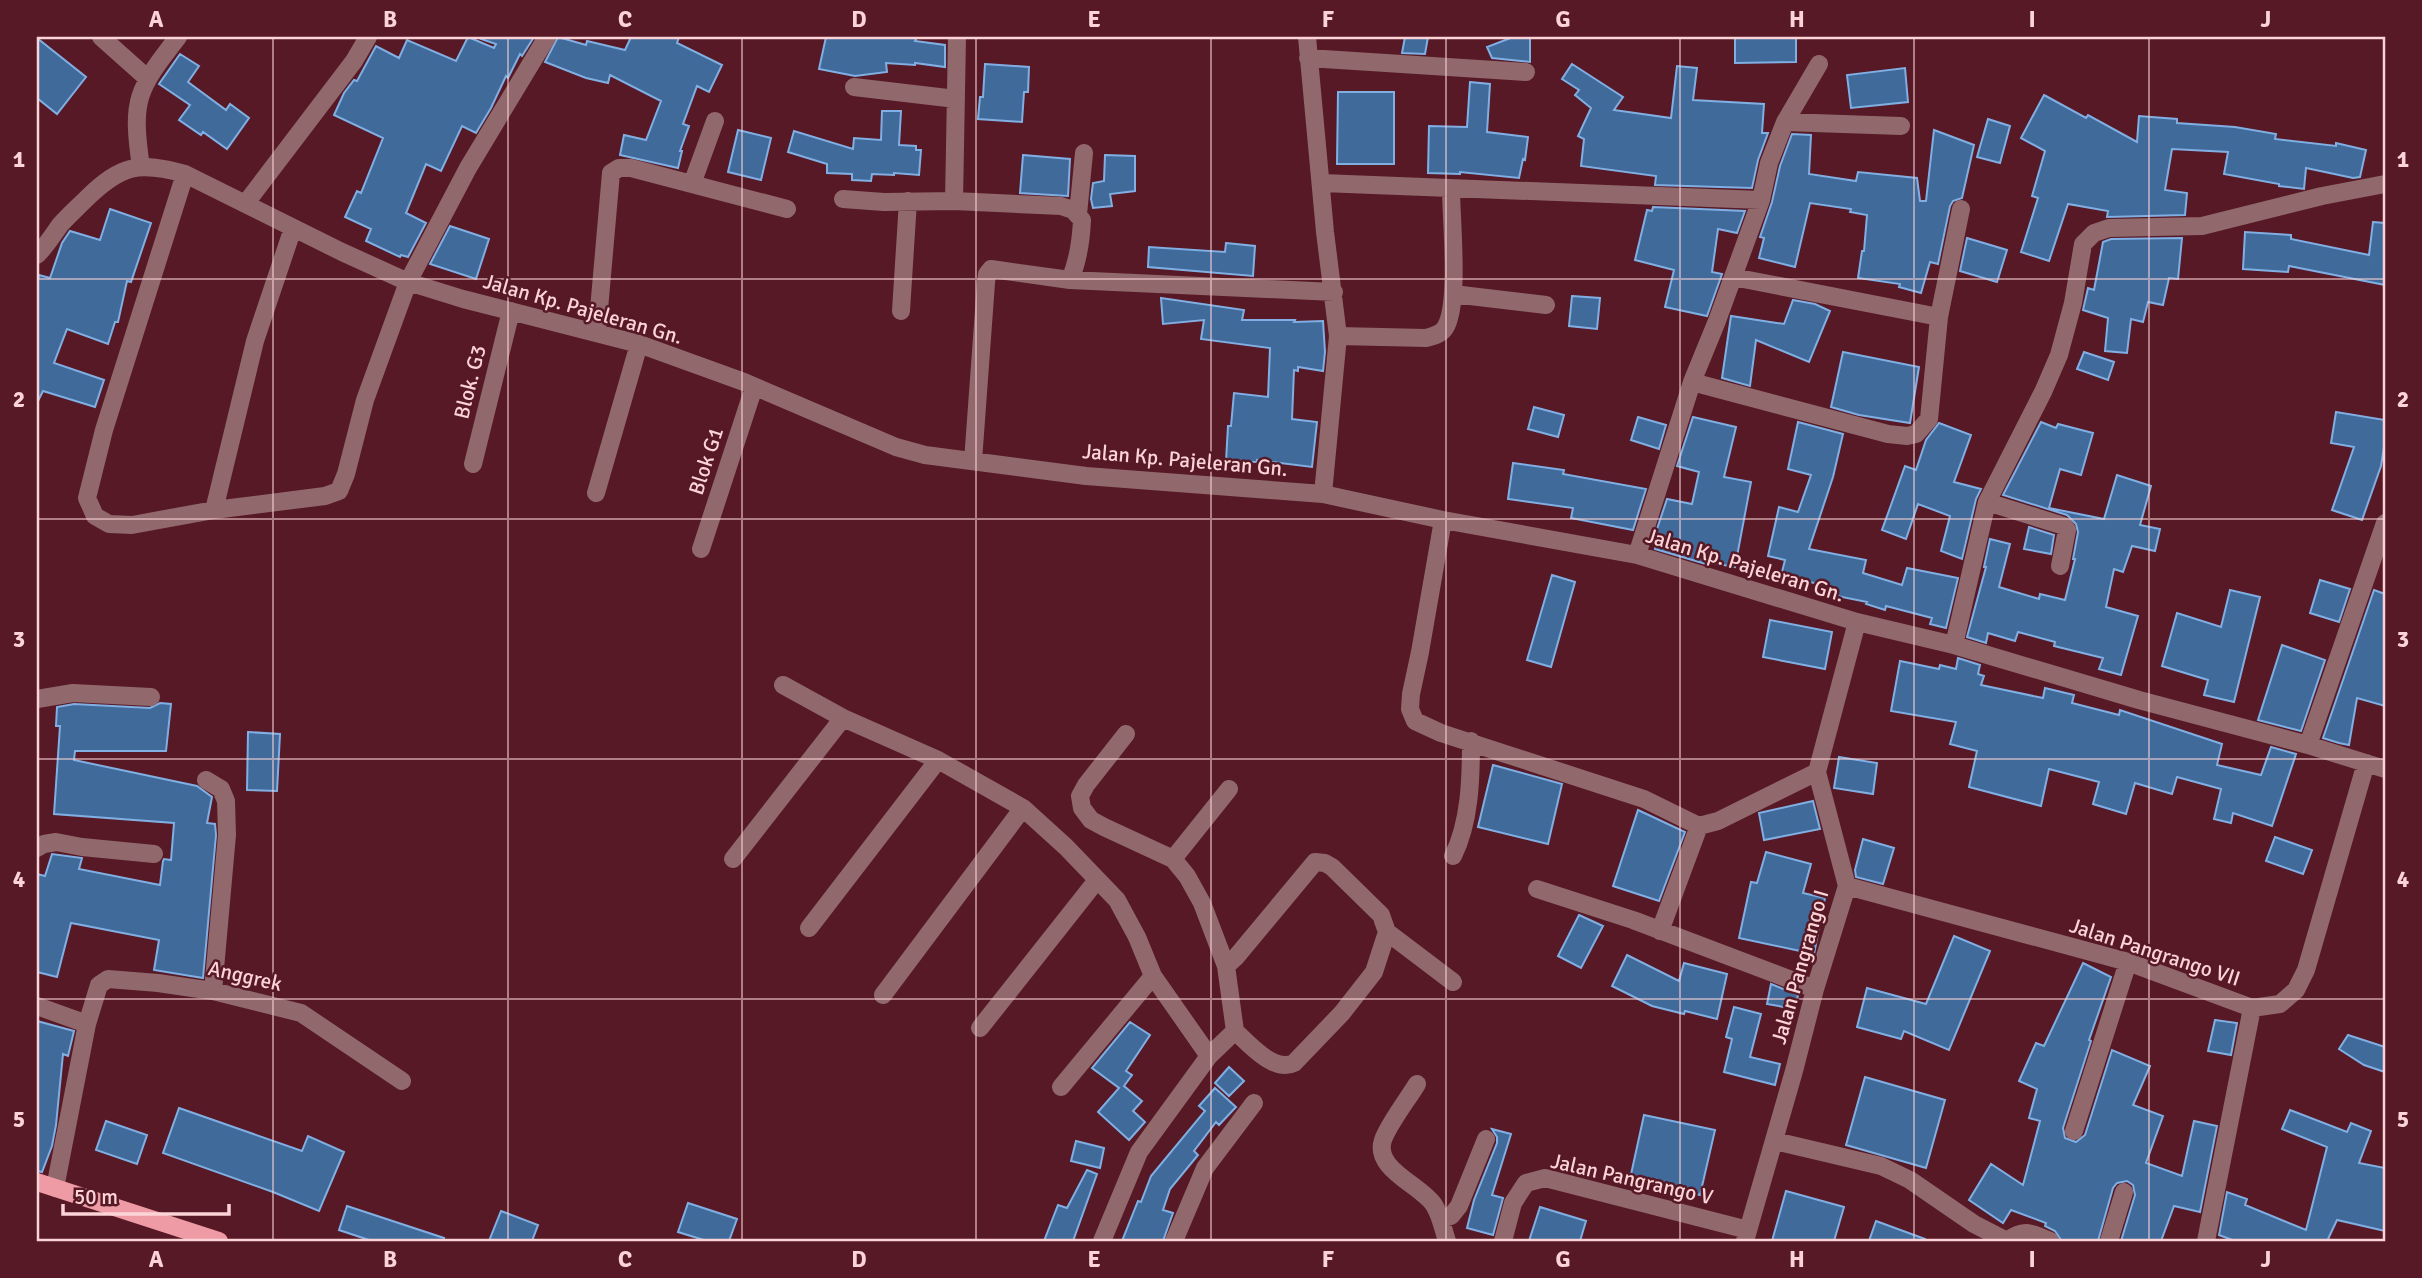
<svg xmlns="http://www.w3.org/2000/svg" width="2422" height="1278" font-family="Signika,sans-serif">
	<rect width="100%" height="100%" fill="#561925"/>
	<path fill="#3f6a9a" stroke="#81afe3" stroke-width="2" d="M468,37L494,48L496,44L481,39L482,37H534L522,56L520,54L508,78L506,76L491,108L476,133L462,126L441,171L426,164L406,213L426,223L408,257L401,255L400,257L366,241L371,229L345,217L357,191L361,193L383,138L334,115L344,93L354,80L357,81L376,46L399,58L407,40L456,61Z
		M558,37L586,45L587,41L625,50L631,37H679L677,43L722,65L709,92L697,86L683,124L689,126L680,151H682L678,168L620,155L624,135L646,140L661,101L610,75L608,83L586,78L545,62Z
		M826,37H917L915,41L945,45V67L915,63V65L886,63L887,72L855,76L819,69Z
		M1405,37H1428L1425,54L1402,53Z
		M1513,37H1530V62L1492,58L1487,47Z
		M1735,37H1796V62L1735,63Z
		M37,38L86,77L57,114L37,98Z
		M180,54L199,66L188,82L226,110L230,104L249,118L227,149L203,132L201,135L179,120L190,105L159,84Z
		M985,64L1029,67L1028,92H1024L1022,122L978,119L980,97H983Z
		M1572,64L1623,97L1614,110L1671,118L1677,66L1697,68L1693,100L1764,104L1762,133H1768L1758,160L1752,188L1655,185L1656,176L1581,166L1584,139L1578,136L1591,108L1575,95L1579,90L1562,79Z
		M1905,68L1908,102L1851,108L1847,75Z
		M1470,82L1490,84L1487,132L1528,137L1525,160L1523,159L1519,178L1460,172V174L1428,173L1429,126L1467,127Z
		M1338,92H1394V164H1337Z
		M2044,95L2086,118L2088,115L2137,142L2139,116L2177,119V123L2235,127L2276,134L2275,139L2336,146V143L2366,150L2360,177L2353,178L2306,168L2304,189L2279,186V184L2224,174L2228,152L2172,149L2165,190L2187,193L2185,215L2107,217L2108,211L2068,204L2049,261L2021,252L2038,198L2032,196L2045,151L2021,138Z
		M882,111H901L899,145L916,146V150H921L919,175L894,173V175L872,174L871,181L852,180V174L827,173V164L788,152L794,131L853,149L854,138L881,140Z
		M1988,119L2010,126L2000,163L1977,157Z
		M738,130L771,138L761,180L728,172Z
		M1934,130L1974,145L1962,198L1953,201L1950,206L1938,264L1930,262L1921,293L1899,287L1900,284L1858,278L1862,251H1864L1867,215L1850,212L1851,209L1810,203L1795,267L1759,258L1764,238L1760,237L1772,202L1780,166L1792,134L1811,135L1809,174L1856,181L1858,172L1917,178L1920,201H1926Z
		M1023,155L1070,159L1068,196L1020,193Z
		M1105,155L1135,156V191L1110,194L1112,206L1093,208L1091,199L1093,183L1104,181Z
		M1653,207L1745,211L1737,233L1718,229L1712,272L1722,274L1707,316L1665,307L1674,270L1635,260L1647,210L1652,211Z
		M110,209L151,223L131,282L127,281L118,322H115L108,344L67,329L54,363L104,380L95,407L43,391L37,403V285L39,275L50,278L62,243L70,231L100,240Z
		M2373,222L2385,223V285L2289,266L2288,272L2243,269L2245,232L2291,235V239L2369,255Z
		M450,226L489,239L476,279L430,264Z
		M1967,238L2007,250L1997,282L1960,271Z
		M2182,238L2178,279L2169,278L2163,305L2148,302L2143,322L2131,319L2127,353L2105,351L2108,318L2083,310L2088,288L2094,290L2103,242L2111,239Z
		M1226,243L1255,246L1253,276L1148,267L1149,247L1225,252Z
		M1572,296L1600,298L1597,329L1569,326Z
		M1161,298L1244,310L1242,320H1295L1294,322L1323,321L1325,352L1323,371L1298,367V371L1294,370L1292,419L1317,422L1312,467L1257,460V462L1226,461L1228,426H1231L1234,393L1268,397L1270,348L1201,339L1204,320L1163,324Z
		M1793,300L1815,304L1830,311L1809,362L1756,340L1750,386L1722,378L1731,316L1784,324Z
		M1843,352L1919,367L1910,423L1859,415L1831,407Z
		M2084,352L2114,362L2108,380L2077,369Z
		M1534,407L1564,415L1558,437L1528,429Z
		M2336,412L2385,420V441L2381,466L2362,520L2332,510L2354,447L2331,443Z
		M1638,417L1666,425L1659,449L1631,440Z
		M1693,417L1736,427L1724,477L1751,482L1735,567L1707,562L1706,564L1655,549L1658,535H1655L1667,499L1692,504L1699,472L1677,466Z
		M1798,422L1843,434L1833,477L1809,549L1866,560L1863,573L1902,585L1907,568L1958,578L1946,628L1930,624L1932,618L1886,606L1885,610L1866,604L1867,602L1832,595L1833,587L1781,576L1785,560L1768,556L1779,507L1798,512L1811,475L1788,469Z
		M2041,422L2056,428L2058,424L2093,433L2081,475L2060,469L2049,508L2104,519L2117,475L2151,486L2140,525L2160,529L2155,551L2132,546L2123,572L2114,569L2106,607L2138,616L2121,675L2099,669L2103,658L2054,646L2055,642L2018,632L2015,641L1988,633L1986,643L1967,637L1986,567H1984L1990,539L2010,544L1999,587L2039,599L2040,594L2065,600L2075,559H2073L2078,532L2076,524L2067,515L2003,495Z
		M1939,423L1971,435L1954,482L1981,489L1976,499L1962,559L1941,551L1950,516L1918,504L1906,539L1882,530L1905,466L1916,470L1926,440Z
		M1513,463L1564,470L1563,474L1646,489L1633,530L1571,518L1573,508L1508,499Z
		M2029,527L2054,535L2051,554L2024,549Z
		M1552,575L1575,582L1551,667L1527,660Z
		M2320,580L2350,589L2339,622L2310,613Z
		M2230,590L2260,597L2234,702L2204,695L2208,680L2162,666L2177,613L2221,627Z
		M2374,590L2385,594V706L2357,698L2349,745L2339,743L2323,738Z
		M1770,620L1832,632L1825,669L1763,657Z
		M2282,645L2325,660L2301,731L2258,720Z
		M1958,658L1980,665L1978,674L1984,676L1981,685L2043,698L2045,688L2074,695L2072,703L2119,715L2120,710L2222,744L2217,765L2261,775L2271,747L2296,754L2272,826L2233,813L2231,823L2214,819L2221,789L2177,777L2172,794L2135,783L2126,814L2093,804L2099,782L2049,769L2041,806L1969,787L1977,751L1950,744L1956,722L1891,711L1900,661L1939,669L1940,665L1956,669Z
		M160,703L171,704L166,751H75L74,760L197,786L212,797L207,823L215,824L216,835L203,978L154,970L159,940L71,923L57,977L37,972V874L45,876L52,854L82,858L79,869L160,885L163,861L164,859L171,860L174,823L54,814L60,726H56L57,707L74,704L150,708Z
		M248,732L280,734L277,791L247,790Z
		M1839,757L1877,763L1873,794L1834,788Z
		M1493,765L1562,784L1548,844L1478,827Z
		M1813,801L1820,829L1764,840L1759,813Z
		M1638,810L1685,832L1659,901L1613,886Z
		M2275,837L2312,850L2303,874L2266,861Z
		M1863,839L1894,848L1883,884L1856,877L1855,870Z
		M1766,852L1811,864L1803,893L1825,898L1814,954L1739,938L1751,882L1757,883Z
		M1579,915L1603,926L1581,968L1558,956Z
		M1954,936L1990,951L1949,1050L1904,1031L1901,1039L1857,1027L1867,988L1926,1004Z
		M1627,955L1679,981L1684,963L1727,974L1717,1019L1685,1011L1684,1014L1652,1006L1612,986Z
		M2083,963L2111,977L2089,1040L2091,1041L2063,1128L2065,1138L2076,1142L2085,1135L2112,1050L2150,1066L2133,1105L2163,1116L2146,1163L2182,1176L2194,1121L2217,1126L2200,1212L2174,1206L2161,1241H2121L2135,1195L2133,1185L2127,1181L2117,1183L2113,1188L2098,1241H2066L2061,1240L2055,1231L2045,1226L2046,1223L2011,1210L2003,1223L1969,1200L1991,1164L2023,1185L2040,1121L2029,1118L2037,1089L2019,1081L2036,1043L2044,1046Z
		M1771,984L1798,995L1795,1009L1767,1004Z
		M1734,1007L1761,1014L1750,1057L1780,1064L1775,1085L1724,1072L1732,1039L1726,1037Z
		M2215,1020L2237,1023L2231,1055L2208,1051Z
		M37,1021L74,1031L68,1056L63,1054L56,1125L52,1146L42,1172L37,1171Z
		M1130,1022L1150,1035L1126,1071L1132,1075L1124,1086L1142,1101L1133,1111L1145,1122L1129,1140L1098,1112L1119,1088L1092,1068Z
		M2348,1035L2385,1047V1072L2364,1065L2339,1049Z
		M1229,1067L1244,1081L1229,1096L1215,1083Z
		M1865,1077L1945,1100L1926,1168L1846,1145Z
		M1215,1088L1236,1107L1219,1125L1216,1122L1194,1151L1198,1155L1170,1189L1163,1210L1173,1213L1163,1241H1122L1138,1201L1141,1202L1151,1176L1205,1111L1199,1106Z
		M179,1108L302,1151L308,1136L344,1152L319,1211L273,1192L163,1153Z
		M2290,1110L2347,1132L2351,1123L2371,1131L2359,1163L2385,1168V1231L2337,1220L2328,1239L2332,1241H2235L2219,1235L2227,1192L2247,1199L2245,1205L2306,1230L2327,1147L2282,1129Z
		M1644,1115L1715,1130L1700,1195L1630,1179Z
		M106,1121L147,1135L137,1164L96,1150Z
		M1492,1129L1511,1134L1492,1195L1503,1198L1493,1235L1467,1228L1474,1200L1497,1143V1137Z
		M1076,1141L1104,1148L1100,1168L1071,1161Z
		M1087,1170L1097,1174L1073,1241H1044L1058,1205L1067,1208Z
		M1786,1191L1844,1207L1834,1241H1772Z
		M688,1203L737,1219L729,1241H707L678,1232Z
		M347,1206L444,1238L443,1241H372L339,1230Z
		M1540,1207L1586,1221L1580,1241H1529Z
		M501,1211L538,1225L532,1241H489Z
		M1876,1221L1925,1239V1241H1869Z"/>
	<g fill="none" stroke-linecap="round" stroke-linejoin="round">
		<path stroke="#91686c" stroke-width="18" d="M101,37L147,78
			M957,37L954,201L1061,206L1073,210L1082,220C1081,242 1078,261 1070,280
			M1307,37L1325,232L1338,336L1323,494
			M1308,58L1526,72
			M854,87L956,99
			M1785,122L1901,126
			M141,167C131,99 137,90 178,37
			M185,174L104,430L87,498L95,516L109,524L132,525L214,510L325,496L339,491L346,474L365,400L408,282L468,168L547,37
			M1322,183L1761,200L1769,163L1785,122L1819,64
			M692,184L715,121
			M843,199L884,202L954,201
			M246,203L354,61L368,37
			M1078,214L1084,153
			M37,255C46,246 53,235 60,225C68,216 78,207 87,198C121,165 139,161 185,174L342,252L408,282L463,299L639,344L744,382L896,447L925,455L1086,476L1323,494L1443,520L1637,555L1857,622L1954,645L2139,700L2308,745L2385,769
			M1733,277L1939,317
			M1453,294L1546,305
			M901,311L908,201
			M597,332L611,173L619,168H631L787,209
			M1338,336L1426,338C1434,336 1441,334 1445,328C1460,305 1451,219 1451,189
			M1692,382L1888,434L1907,436L1916,434L1929,419L1939,317L1961,209
			M973,461L986,283L987,274L991,269L1070,280L1334,292
			M473,464L511,311
			M596,493L639,344
			M1987,502L2064,526L2067,530L2060,566
			M214,510L255,341L293,228
			M1443,520L1420,652L1411,694L1410,709L1415,721L1441,733L1644,799L1699,826L1718,821L1817,772
			M701,549L754,387
			M1637,555L1692,382L1717,321L1761,200
			M1954,645L1987,502L2043,392L2059,355L2073,303L2083,244L2094,233L2109,228L2202,226L2322,196L2385,184
			M783,685L843,718L938,760L1023,808L1066,847L1117,900L1137,937L1153,976L1209,1056
			M37,699L73,693L151,697
			M2308,745L2385,523
			M206,780L221,789L226,801L227,835L213,991
			M37,848L44,844L56,842L82,847L154,854
			M1453,856C1470,822 1471,779 1471,741
			M733,859L843,718
			M1173,859L1229,789
			M1847,886L2128,962L2252,1008L2280,1004L2296,990L2306,970L2366,763
			M1537,889L1633,920L1815,989
			M809,928L938,760
			M1660,931L1699,826
			M1226,966L1236,957L1315,862L1325,863L1332,867L1381,915L1387,932L1453,982
			M883,995L1023,808
			M37,1006L87,1024
			M980,1028L1097,880
			M1235,1031C1249,1044 1274,1073 1294,1063L1342,1013L1374,972L1387,932
			M1417,1084C1408,1099 1388,1125 1383,1140C1373,1169 1421,1185 1434,1205C1441,1216 1443,1229 1447,1241
			M1061,1087L1153,976
			M2074,1131L2128,962
			M1775,1141L1881,1166L1910,1180L1974,1224L2007,1241
			M55,1188L87,1024L99,985L108,979L158,983L213,991L301,1013L402,1081
			M1441,1219L1451,1216L1459,1206L1486,1139
			M1102,1241L1139,1152L1209,1056L1235,1031L1226,966L1202,903L1187,876L1173,859L1104,827L1091,820L1082,808L1080,796L1086,785L1126,734
			M1174,1241L1205,1168L1254,1103
			M1503,1241L1513,1203L1526,1183L1545,1178L1748,1230
			M1745,1241L1794,1071L1815,989L1847,886L1817,772L1857,622
			M2007,1241C2025,1227 2032,1234 2050,1241
			M2109,1241L2124,1192
			M2206,1241L2252,1008"/>
		<path stroke="#ee9ba5" stroke-width="18" d="M37,1182L219,1241"/>
	</g>
	<path fill="none" stroke="#fcd4d7" stroke-width="2" stroke-opacity="0.55" d="M273,37V1241M508,37V1241M742,37V1241M976,37V1241M1211,37V1241M1446,37V1241M1680,37V1241M1914,37V1241M2149,37V1241M37,279H2385M37,519H2385M37,759H2385M37,999H2385"/>
	<g text-anchor="middle" stroke-width="5" stroke-linejoin="round" paint-order="stroke">
		<g font-size="21" fill="#fcd4d7" stroke="#561925">
			<text transform="translate(583 309) rotate(16)" y="7">Jalan Kp. Pajeleran Gn.</text>
			<text transform="translate(470 382) rotate(-76)" y="7">Blok. G3</text>
			<text transform="translate(1185 460) rotate(5)" y="7">Jalan Kp. Pajeleran Gn.</text>
			<text transform="translate(706 461) rotate(-72)" y="7">Blok G1</text>
			<text transform="translate(1745 565) rotate(17)" y="7">Jalan Kp. Pajeleran Gn.</text>
			<text transform="translate(2155 952) rotate(18)" y="7">Jalan Pangrango VII</text>
			<text transform="translate(1800 967) rotate(-74)" y="7">Jalan Pangrango I</text>
			<text transform="translate(245 976) rotate(13)" y="7">Anggrek</text>
			<text transform="translate(1632 1179) rotate(13)" y="7">Jalan Pangrango V</text>
		</g>
	</g>
	<rect width="2422" height="1278" fill="none" stroke="#561925" stroke-width="77"/>
	<path d="M63 1204v10h166v-10" fill="none" stroke="#fcd4d7" stroke-width="3.5"/>
	<text x="74" y="1204" font-size="21" fill="#fcd4d7" stroke="#561925" stroke-width="5" paint-order="stroke">50 m</text>
	<rect x="38" y="38" width="2346" height="1202" fill="none" stroke="#fcd4d7" stroke-width="2.5"/>
	<g font-size="23" text-anchor="middle" font-weight="bold" fill="#fcd4d7">
		<text x="156" y="27">A</text>
		<text x="390" y="27">B</text>
		<text x="625" y="27">C</text>
		<text x="859" y="27">D</text>
		<text x="1094" y="27">E</text>
		<text x="1328" y="27">F</text>
		<text x="1563" y="27">G</text>
		<text x="1797" y="27">H</text>
		<text x="2032" y="27">I</text>
		<text x="2266" y="27">J</text>
		<text x="19" y="167">1</text>
		<text x="2403" y="167">1</text>
		<text x="19" y="407">2</text>
		<text x="2403" y="407">2</text>
		<text x="19" y="647">3</text>
		<text x="2403" y="647">3</text>
		<text x="19" y="887">4</text>
		<text x="2403" y="887">4</text>
		<text x="19" y="1127">5</text>
		<text x="2403" y="1127">5</text>
		<text x="156" y="1267">A</text>
		<text x="390" y="1267">B</text>
		<text x="625" y="1267">C</text>
		<text x="859" y="1267">D</text>
		<text x="1094" y="1267">E</text>
		<text x="1328" y="1267">F</text>
		<text x="1563" y="1267">G</text>
		<text x="1797" y="1267">H</text>
		<text x="2032" y="1267">I</text>
		<text x="2266" y="1267">J</text>
	</g>
</svg>
